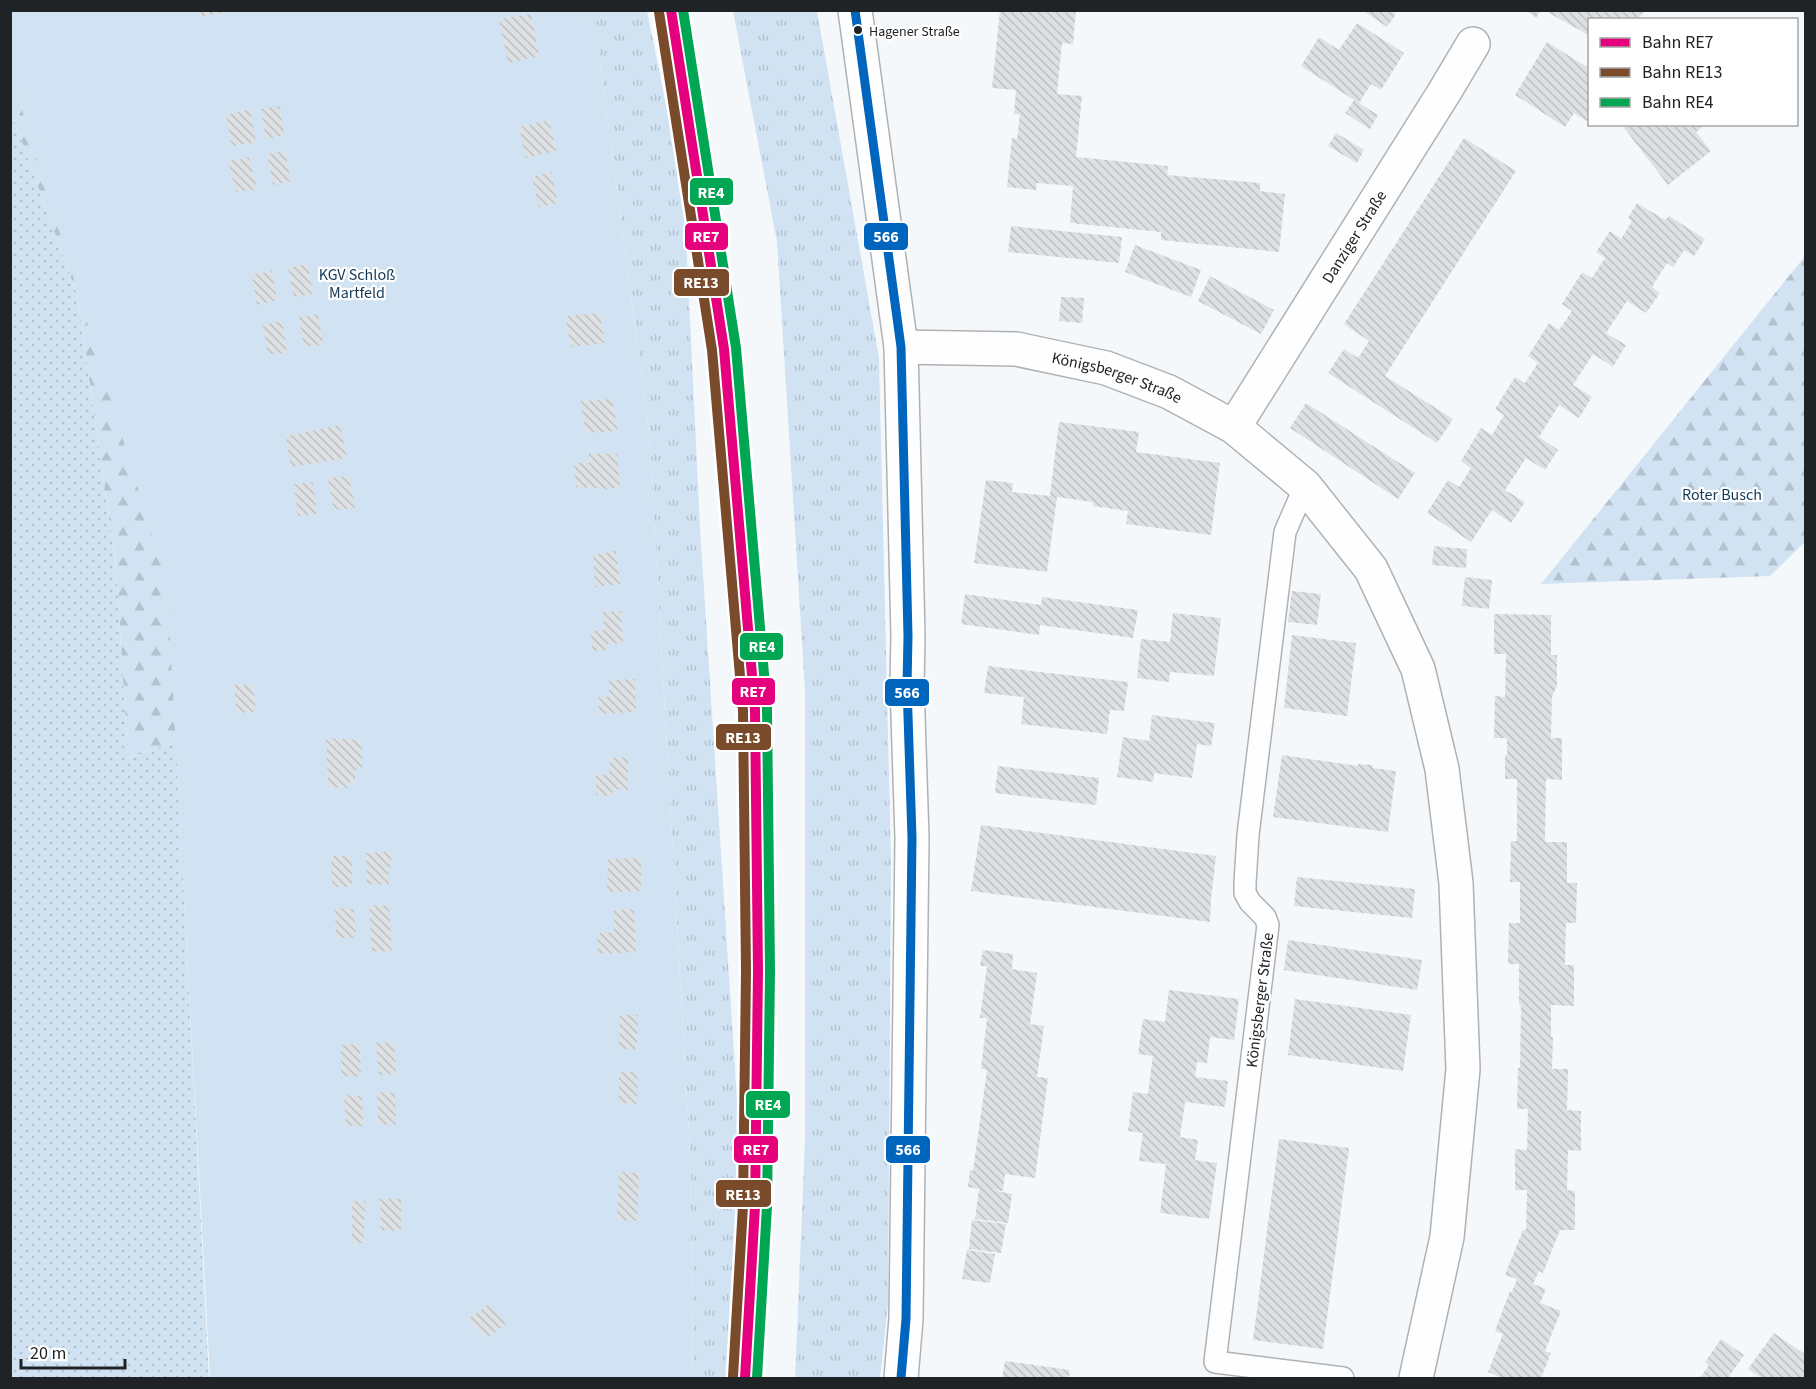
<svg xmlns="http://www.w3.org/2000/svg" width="1816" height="1389" font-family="'Source Sans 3',sans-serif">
	<defs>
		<pattern id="grass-tufts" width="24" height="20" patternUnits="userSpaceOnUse" patternTransform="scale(1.5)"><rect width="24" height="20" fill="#d1e3f3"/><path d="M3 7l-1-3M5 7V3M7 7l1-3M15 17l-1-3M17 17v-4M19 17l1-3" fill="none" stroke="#b3c2d0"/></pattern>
		<pattern id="forest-firs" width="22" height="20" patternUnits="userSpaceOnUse" patternTransform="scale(1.5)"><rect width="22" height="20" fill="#d1e3f3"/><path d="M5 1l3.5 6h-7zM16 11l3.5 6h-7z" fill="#b3c2d0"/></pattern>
		<pattern id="park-dots" width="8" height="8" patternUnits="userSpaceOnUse" patternTransform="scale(1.5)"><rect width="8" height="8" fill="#d1e3f3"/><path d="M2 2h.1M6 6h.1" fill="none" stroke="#b3c2d0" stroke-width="1.8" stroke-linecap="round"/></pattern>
		<pattern id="building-back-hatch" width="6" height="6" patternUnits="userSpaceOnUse" patternTransform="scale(1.5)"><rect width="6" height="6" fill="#dee1e3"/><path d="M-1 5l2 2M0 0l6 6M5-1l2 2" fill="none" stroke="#bec1c3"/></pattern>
	</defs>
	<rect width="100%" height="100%" fill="#f5f8fb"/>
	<path fill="url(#grass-tufts)" d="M588,11H647L684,194L700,528L740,1146L727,1378H693L690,1151L649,433L599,54Z
		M733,11H817L879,358L891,863L888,1305L880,1378H795L805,1140V691L777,242Z"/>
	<path fill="url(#forest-firs)" d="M10,70L167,576L177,741L128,758L116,567L77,295L11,112Z
		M1805,256V542L1770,576L1541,584Z"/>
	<path fill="url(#park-dots)" d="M11,112L77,295L116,567L128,758L176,741L209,1378H11Z"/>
	<path fill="#d1e3f3" d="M10,11H588L599,54L649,433L690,1151L693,1378H210L167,583L11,74Z"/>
	<path fill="url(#building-back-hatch)" d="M201,10H225L226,12L202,16Z
		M1000,10H1076L1073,44L1062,43L1057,94L1082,96L1076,157L1168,166L1167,175L1260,183V191L1285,194L1279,252L1161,240V232L1070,223L1073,186L1037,183L1036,190L1007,187L1012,138L1017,139L1020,114H1014L1016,90L992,88Z
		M1362,10H1391L1396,14L1387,27Z
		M1525,10H1541L1536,18Z
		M1551,10H1644L1639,20H1590V36L1549,13Z
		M531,14L539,56L508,63L499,19Z
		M1357,23L1404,53L1381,90L1371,84L1359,103L1378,115L1370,129L1345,113L1354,100L1301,66L1319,37L1339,50Z
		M1547,42L1590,69L1588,122L1574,113L1565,127L1515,95Z
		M280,106L284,135L266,139L261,109Z
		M250,109L256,142L232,146L226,115Z
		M549,120L556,151L526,158L519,127Z
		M1621,124H1706L1696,132L1711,151L1668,185Z
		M1336,133L1364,150L1357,163L1328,146Z
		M1464,138L1516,171L1385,376L1453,419L1437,443L1328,373L1344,349L1358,358L1369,341L1344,324Z
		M285,151L291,181L273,185L267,154Z
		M249,157L257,189L236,192L228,161Z
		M551,172L558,203L539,207L532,177Z
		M1637,203L1665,220L1669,216L1705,239L1694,256L1684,250L1673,267L1667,263L1652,287L1660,293L1646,313L1627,301L1606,333L1626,345L1613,367L1593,354L1573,385L1592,397L1579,418L1559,405L1539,437L1558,450L1545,470L1526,458L1505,490L1525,502L1511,523L1492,510L1471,542L1427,513L1448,480L1459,487L1471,468L1461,461L1481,428L1492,435L1504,415L1495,409L1515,377L1525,383L1538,363L1528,356L1549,323L1559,330L1572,311L1562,304L1582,272L1592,278L1605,258L1596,252L1610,231L1621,239L1632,221L1628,218Z
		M1011,226L1122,237L1119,263L1008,252Z
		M1135,245L1201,270L1191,297L1125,272Z
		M308,264L313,294L294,297L288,268Z
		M272,271L277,300L257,305L252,275Z
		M1210,276L1274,310L1261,334L1198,301Z
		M1061,297L1084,298L1082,323L1059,321Z
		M600,313L605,343L571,347L565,316Z
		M318,314L323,344L304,347L299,317Z
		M282,321L287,352L268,355L263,325Z
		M612,399L618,431L586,433L580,401Z
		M1306,403L1415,473L1398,499L1290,428Z
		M1059,422L1139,432L1136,452L1220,463L1211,535L1126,524L1128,511L1093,506V502L1057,497L1047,572L974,563L986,480L1013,483L1012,492L1050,496Z
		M340,425L347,458L291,467L286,436Z
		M589,453L617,454L620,487L608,489L576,487L574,463H589Z
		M349,476L355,508L334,510L328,478Z
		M313,482L317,514L298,516L294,484Z
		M1434,546L1467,549L1466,568L1432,565Z
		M616,551L620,584L595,587L593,555Z
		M1465,577L1492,580L1489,609L1462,606Z
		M1292,591L1321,594L1317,625L1288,622Z
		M965,594L1041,605L1042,597L1138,610L1133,638L1040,625L1039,635L961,624Z
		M621,611L623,643L607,644L608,650L592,651L591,631L604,630L603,612Z
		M1173,613L1221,618L1214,676L1170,672L1169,682L1137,678L1141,639L1170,642Z
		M1494,614L1551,615V655H1557V686L1552,697L1551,738H1562V780L1546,779L1545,842H1567V883H1577L1576,923H1566L1565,965H1574V1006L1551,1005V1037H1553L1552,1069H1568L1567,1110L1581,1111V1151L1568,1150L1567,1190L1575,1191V1230H1560L1543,1273L1539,1271L1533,1284L1546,1289L1540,1303L1561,1311L1545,1351L1551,1353L1541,1378H1499L1500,1377L1488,1372L1503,1334L1495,1331L1510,1291L1512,1292L1517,1279L1505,1275L1523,1230H1526L1527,1190H1515V1149L1527,1150L1528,1109H1517L1518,1068H1520L1521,1005H1519V964H1508L1509,923H1520V882H1510L1511,841H1517V779H1505V755H1507V739L1505,738H1494L1495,696L1505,697L1506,654H1494Z
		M1292,635L1356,643L1347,716L1284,708Z
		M988,666L1128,682L1124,711L1110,710L1107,734L1021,724L1024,697L984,693Z
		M635,679L636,712L598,714L599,697H609V680Z
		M234,685H253L256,712L237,713Z
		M1152,715L1215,723L1211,746L1197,744L1192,778L1154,773L1153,782L1117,777L1123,737L1149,741Z
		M326,738L362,740V768L355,770V782H348V788L328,787Z
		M1282,755L1358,766V764L1373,765V768L1396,771L1388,832L1273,817Z
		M628,757V790L613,789L612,796L596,795V774L609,775L610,758Z
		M998,766L1099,778L1096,805L995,793Z
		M981,825L1216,856L1211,899L1210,922L971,891Z
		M391,852L392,867H388L389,885L367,884L366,853Z
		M331,856H352V887H332Z
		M641,858V891L607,892L608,859Z
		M1297,877L1415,889L1412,918L1294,906Z
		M369,905L389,906L392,952L372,951Z
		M335,908L354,909L356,938H336Z
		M634,909L636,952L598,954L597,933H614V910Z
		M1288,940L1422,960L1417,990L1284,970Z
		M983,950L1013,954L1012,969L1037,973L1030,1024L1044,1026L1037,1077L1048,1078L1035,1178L1005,1174L1003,1191L992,1190L1012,1194L1008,1223L975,1219L979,1189L968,1187L970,1170L973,1171L987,1070L981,1069L987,1018H980L987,966H980Z
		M1169,990L1239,999L1234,1040L1210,1037L1207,1063L1197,1062L1195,1077L1228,1081L1225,1107L1185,1102L1180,1137L1198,1140L1195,1160L1217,1163L1209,1219L1160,1213L1166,1164L1139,1161L1143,1133L1128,1131L1133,1092L1148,1094L1153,1056L1138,1054L1143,1019L1165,1022Z
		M1295,999L1411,1015L1403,1071L1288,1055Z
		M620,1015H638L637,1049H619Z
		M394,1042L396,1074L379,1075L376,1043Z
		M360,1044L361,1077L341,1076V1045Z
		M619,1072H638L637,1104L619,1103Z
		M377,1092L395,1093L396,1125L378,1124Z
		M344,1095L362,1096L363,1126H346Z
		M1279,1139L1349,1148L1323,1349L1253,1340Z
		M619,1172L639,1173L637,1221L617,1220Z
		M380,1199H401V1231L381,1230Z
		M352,1201H365L364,1243H352Z
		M972,1220L1006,1224L1001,1253L969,1249Z
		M967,1250L995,1254L990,1283L962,1279Z
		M489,1304L506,1324L486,1339L468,1319Z
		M1774,1333L1806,1355V1378H1762L1748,1369Z
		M1721,1339L1744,1355L1728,1378H1700L1709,1365L1705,1362Z
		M1005,1361L1070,1370L1069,1378H1002Z"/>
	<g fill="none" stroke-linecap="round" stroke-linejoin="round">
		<g stroke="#afb2b5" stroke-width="24">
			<path id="service" d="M1305,486L1285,532L1248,835L1245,883V893L1250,902L1265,917L1268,925L1215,1362L1343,1378"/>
		</g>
		<g stroke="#afb2b5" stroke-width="36">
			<g id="minor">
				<path d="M855,10L901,347L908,636L907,685L912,838L906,1319L901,1378"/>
				<path id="s1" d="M901,347L1016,349L1106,368L1169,392L1234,427L1305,486L1371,569L1418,669L1442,769L1456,883L1463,1069L1447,1237L1416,1378"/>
				<path id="s2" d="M1234,427L1445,91L1473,44"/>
			</g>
		</g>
		<use href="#service" stroke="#fefefe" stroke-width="21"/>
		<use href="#minor" stroke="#fefefe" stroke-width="33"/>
		<g stroke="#fff" stroke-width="14">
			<path id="bus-1" d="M855,10L901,347L908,636L907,685L912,838L906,1319L901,1378"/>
		</g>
		<use href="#bus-1" stroke="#0065bd" stroke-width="9"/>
		<g stroke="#fff" stroke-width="15">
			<path id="rail-1" d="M671,10L724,349L755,710L758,971L755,1206L745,1378"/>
		</g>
		<g stroke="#fff" stroke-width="15">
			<path id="rail-2" d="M659,12L712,350L743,711L746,971L743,1206L733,1377"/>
		</g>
		<g stroke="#fff" stroke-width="15">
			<path id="rail-3" d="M683,10L736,348L767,709L770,971L767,1206L757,1378"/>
		</g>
		<use href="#rail-1" stroke="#e5007d" stroke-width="10"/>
		<use href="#rail-2" stroke="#7a4b2a" stroke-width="10"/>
		<use href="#rail-3" stroke="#00a651" stroke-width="10"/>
	</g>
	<circle fill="#202326" stroke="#fff" stroke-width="2" cx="858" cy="30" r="5"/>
	<g text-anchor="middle" stroke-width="4.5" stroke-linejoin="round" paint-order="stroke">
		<g font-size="14" fill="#202326" stroke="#fff" text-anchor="start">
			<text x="869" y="36">Hagener Straße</text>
		</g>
		<g font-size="16" fill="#202326" stroke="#fff">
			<text dy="6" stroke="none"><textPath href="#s2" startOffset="225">Danziger Straße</textPath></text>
			<text dy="6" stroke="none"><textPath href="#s1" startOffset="220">Königsberger Straße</textPath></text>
			<text transform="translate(1259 1000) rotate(-83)" y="6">Königsberger Straße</text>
		</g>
		<g font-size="16" fill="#133956" stroke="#fff">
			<text x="357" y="280">KGV Schloß<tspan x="357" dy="18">Martfeld</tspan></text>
			<text x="1722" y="500">Roter Busch</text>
		</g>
	</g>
	<g stroke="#fff" stroke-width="2">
		<rect x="689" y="177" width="45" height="29" rx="6" fill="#00a651"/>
		<rect x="684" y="222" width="45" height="29" rx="6" fill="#e5007d"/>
		<rect x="863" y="222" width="46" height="29" rx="6" fill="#0065bd"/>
		<rect x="673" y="268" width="57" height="29" rx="6" fill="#7a4b2a"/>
		<rect x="739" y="632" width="45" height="29" rx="6" fill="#00a651"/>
		<rect x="731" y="677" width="45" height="29" rx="6" fill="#e5007d"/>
		<rect x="884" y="678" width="46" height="29" rx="6" fill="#0065bd"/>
		<rect x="715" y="723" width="57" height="28" rx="6" fill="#7a4b2a"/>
		<rect x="745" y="1090" width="46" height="29" rx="6" fill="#00a651"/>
		<rect x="733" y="1135" width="46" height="29" rx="6" fill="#e5007d"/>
		<rect x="885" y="1135" width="46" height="29" rx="6" fill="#0065bd"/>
		<rect x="715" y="1179" width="57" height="29" rx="6" fill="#7a4b2a"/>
	</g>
	<g font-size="16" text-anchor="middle" font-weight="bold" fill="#fff">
		<text x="711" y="198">RE4</text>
		<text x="706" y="242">RE7</text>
		<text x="886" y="242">566</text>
		<text x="701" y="288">RE13</text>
		<text x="762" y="652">RE4</text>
		<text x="753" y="697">RE7</text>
		<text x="907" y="698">566</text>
		<text x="743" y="743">RE13</text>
		<text x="768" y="1110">RE4</text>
		<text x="756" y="1155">RE7</text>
		<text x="908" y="1155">566</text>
		<text x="743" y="1200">RE13</text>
	</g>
	<rect width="1816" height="1389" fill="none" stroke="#202326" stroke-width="24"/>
	<rect x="1588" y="18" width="210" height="108" fill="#ffffff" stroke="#a6a7a8" stroke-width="1.5"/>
	<rect x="1600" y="38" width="30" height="9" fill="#e5007d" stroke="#a6a7a8" stroke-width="1.5"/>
	<text x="1642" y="48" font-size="18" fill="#202326">Bahn RE7</text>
	<rect x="1600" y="68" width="30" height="9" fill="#7a4b2a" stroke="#a6a7a8" stroke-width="1.5"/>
	<text x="1642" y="78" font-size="18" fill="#202326">Bahn RE13</text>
	<rect x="1600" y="98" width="30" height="9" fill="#00a651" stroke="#a6a7a8" stroke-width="1.5"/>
	<text x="1642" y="108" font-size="18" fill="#202326">Bahn RE4</text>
	<path d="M21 1359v9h104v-9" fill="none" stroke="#202326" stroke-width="3"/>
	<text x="30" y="1359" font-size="18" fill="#202326" stroke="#ffffff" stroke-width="4.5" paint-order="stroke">20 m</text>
</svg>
